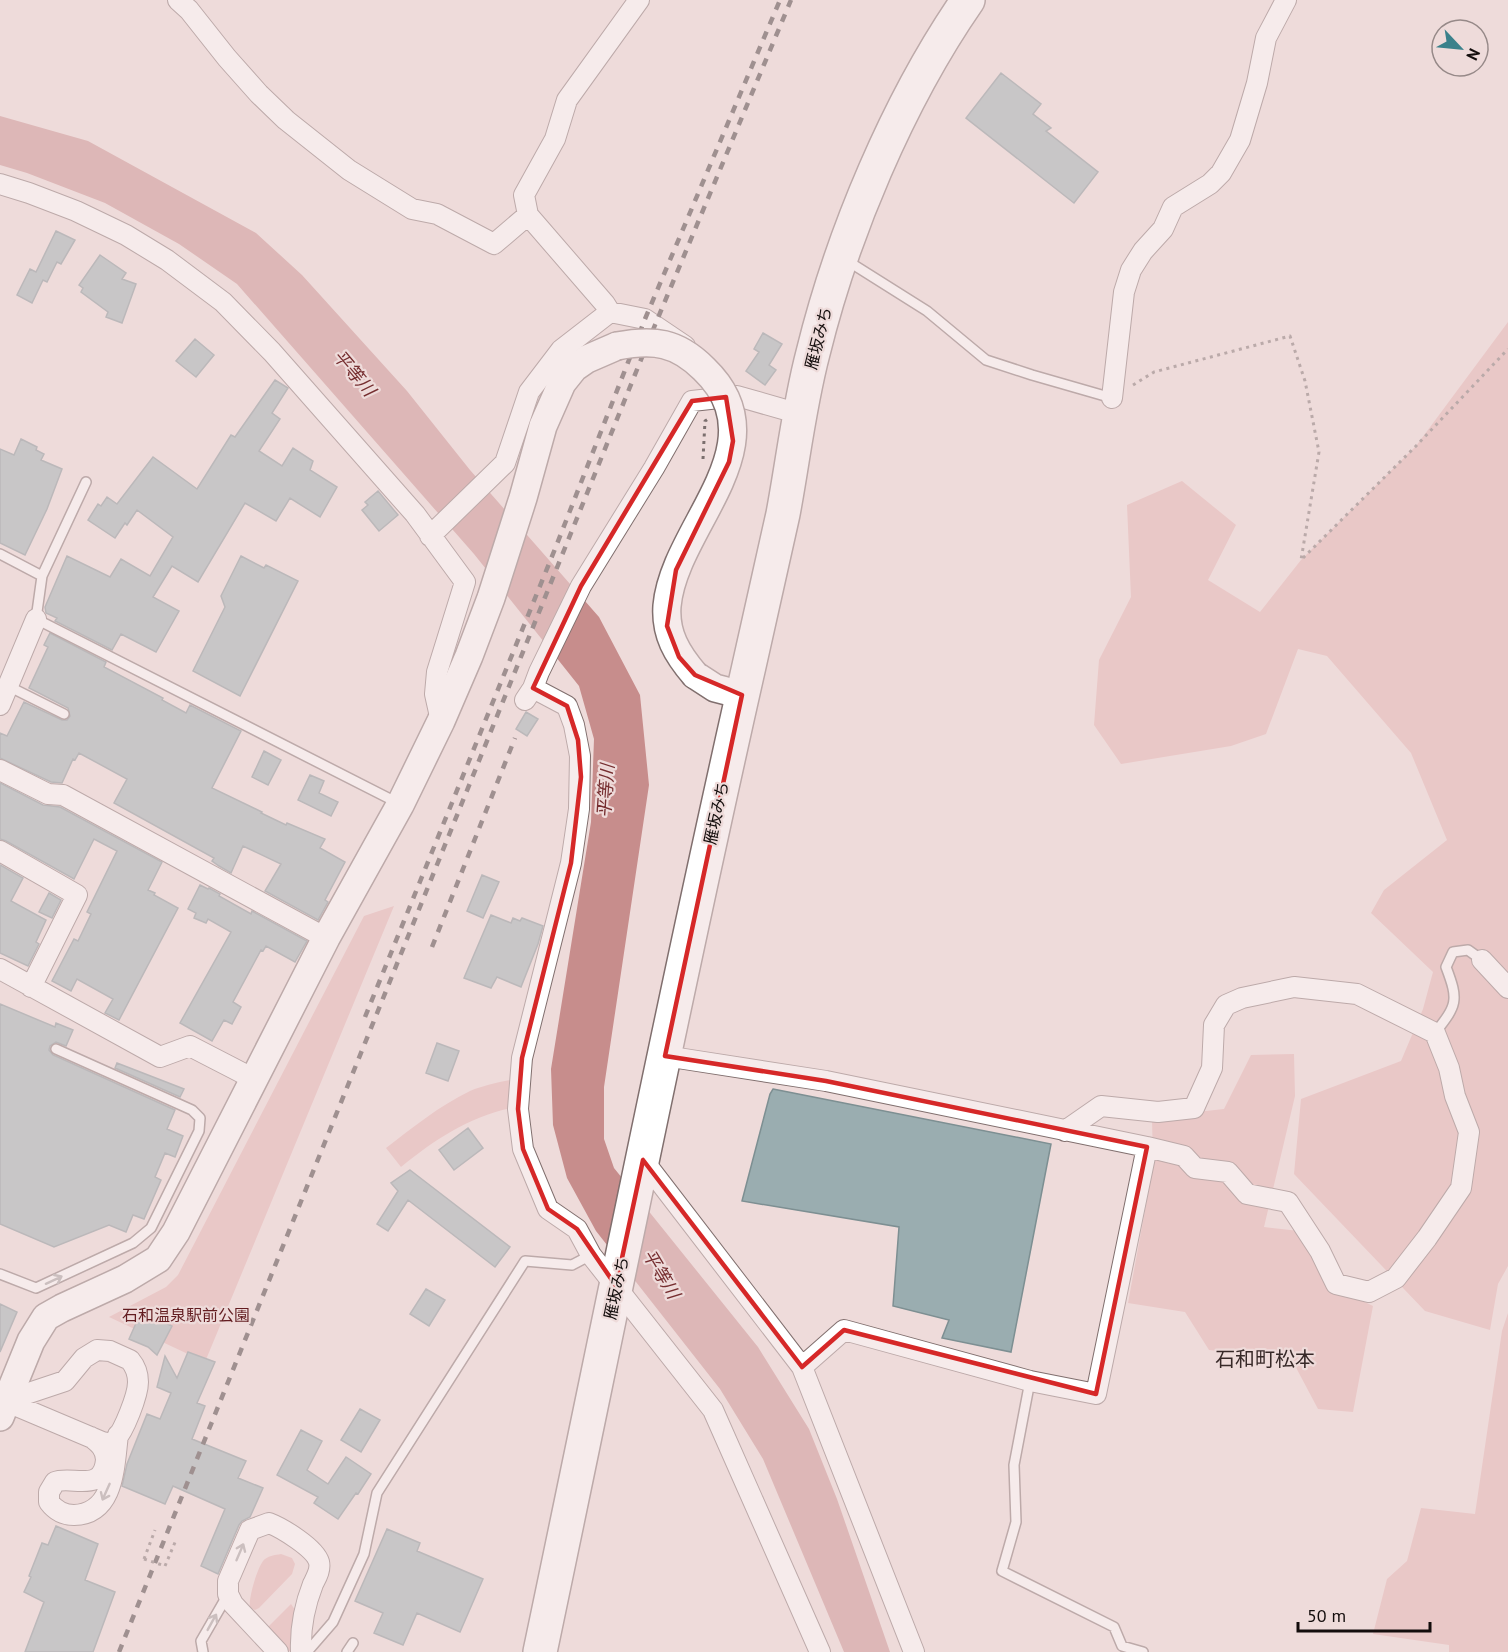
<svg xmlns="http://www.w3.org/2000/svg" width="1508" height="1652" font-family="'PT Sans','Noto Sans JP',sans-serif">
	<rect width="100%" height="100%" fill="#eedbda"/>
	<path fill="#e3b1af" d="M1508,322V1266L1498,1284L1490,1330L1425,1311L1294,1174L1301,1099L1401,1061L1423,1009L1433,972L1371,913L1384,890L1447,840L1411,753L1327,656L1298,649L1266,734L1231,746L1121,764L1094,725L1099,660L1131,597L1127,505L1182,481L1236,525L1208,580L1260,612L1301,560L1416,446Z
		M394,906L205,1362L109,1317L166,1287L178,1275L364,916Z
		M1294,1054L1295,1096L1264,1227L1299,1231L1324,1282L1373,1306L1353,1412L1318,1409L1292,1360L1209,1350L1185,1312L1128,1303L1153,1167L1152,1117L1224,1109L1251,1055Z
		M515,1079L511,1108C469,1117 434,1140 401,1167L386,1148C412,1128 439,1106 470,1091C484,1085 500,1082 515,1079Z
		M1508,1313V1652H1449V1645L1373,1634L1387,1579L1407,1561L1421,1508L1475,1514L1502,1331Z
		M281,1554L292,1558L295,1564L292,1574L259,1608L255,1610L250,1608C248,1599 257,1569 263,1561C267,1556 275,1555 281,1554Z
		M291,1604L295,1610L293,1619L295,1652L283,1650L266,1629Z"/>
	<path fill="#c78d8c" d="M0,116L88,141L256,233L302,275L407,391L470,470L599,617L640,695L649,785L604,1087V1139L614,1168L758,1347L809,1429L837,1499L890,1652H844L763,1459L720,1389L596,1231L567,1178L553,1125L551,1069L591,822L594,739L579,686L474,554L237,284L179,244L105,203L27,173L0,165Z"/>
	<path fill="#9aadb0" stroke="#7d8f92" stroke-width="1.5" d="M1001,73L1041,104L1033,114L1051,128L1046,131L1098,172L1074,203L966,118Z
		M56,231L75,240L61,264L57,262L47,282L43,280L32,303L17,295L30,269L36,272Z
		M100,255L126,273L122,279L136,284L122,323L106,317L108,312L81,292L83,288L79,285Z
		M763,333L782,344L769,365L776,370L765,385L746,371L759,352L754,349Z
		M195,339L214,355L196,377L176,361Z
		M275,380L288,388L272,413L280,419L259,451L282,466L293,448L313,461L310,470L337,487L320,517L290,498L276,521L245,503L198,582L172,566L153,597L179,611L156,652L121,634L112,650L55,621L57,618L46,613L45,607L67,556L110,577L121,559L150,576L173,537L137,510L127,525L125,523L115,538L88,520L98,504L101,506L107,497L117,504L153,457L197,489L231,435L235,437Z
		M21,439L37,447L36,450L44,454L41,460L62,469L47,509L25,555L0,543V449L14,455Z
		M378,491L398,515L379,531L362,510L368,505L365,502Z
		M241,556L264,568L266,565L298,581L240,696L193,671L225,607L221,596Z
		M50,633L106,662L104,667L163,698L162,700L186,713L190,705L241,731L212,788L262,812L261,813L286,825L287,823L325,839L320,848L345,862L325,900L328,902L318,920L265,891L281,864L243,846L231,873L219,866L212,861L214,858L114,803L127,779L79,753L75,760L73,759L62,783L51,782L0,758V733L7,736L24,702L62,720H67L70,716L68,708L29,688L48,647L44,645Z
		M526,712L538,719L527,736L516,729Z
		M264,751L281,760L268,785L252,777Z
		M310,775L324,781L319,793L338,802L331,816L298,800Z
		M0,783L43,805L60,807L162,862L148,890L155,893L154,895L178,908L119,1020L105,1013L113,999L77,979L71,991L52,981L74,939L78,941L91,914L87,912L117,851L94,839L74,879L6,841L0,839Z
		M0,865L23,878L11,901L46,920L36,942L39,944L28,966L0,953Z
		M482,875L499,882L483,918L467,911Z
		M200,885L208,889L209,888L220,894L219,896L251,914L252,911L307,941L295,962L266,946L263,951L261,950L233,1002L241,1007L232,1024L224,1020L212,1041L180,1023L231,932L208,919L206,923L194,918L196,913L188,909Z
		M49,893L61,900L52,918L39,912Z
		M491,915L511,923L513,918L520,921L522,918L543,926L538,944L521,987L497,977L491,988L464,978Z
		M0,1004L55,1027L56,1023L73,1030L66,1046L56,1042L50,1046L49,1050L53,1055L175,1110L167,1129L183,1136L175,1157L165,1153L155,1177L161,1180L144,1219L133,1215L126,1232L109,1225L54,1247L0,1224Z
		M437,1043L459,1051L448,1081L426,1073Z
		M117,1063L184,1089L180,1097L115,1068Z
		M773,1089L1051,1144L1011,1352L942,1338L949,1320L893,1306L899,1227L742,1201L770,1094Z
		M468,1128L483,1148L454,1170L439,1150Z
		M410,1170L510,1247L495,1267L408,1200L388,1231L377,1224L398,1191L391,1183Z
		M426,1289L445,1300L429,1326L410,1314Z
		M0,1304L17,1312L0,1352Z
		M141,1312L172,1326L157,1355L148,1347L129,1339Z
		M188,1352L215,1362L197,1403L205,1406L192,1439L246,1461L238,1478L263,1488L250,1517L242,1521L239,1525L218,1574L201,1566L225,1509L173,1486L165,1504L122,1486L127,1464L147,1414L160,1419L171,1393L157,1387L165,1356L177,1378Z
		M360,1409L380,1420L361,1452L341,1440Z
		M301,1430L322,1441L307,1470L328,1484L346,1457L371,1474L358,1494L356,1493L338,1519L314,1503L318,1497L277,1475Z
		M56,1526L98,1544L85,1580L115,1592L93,1652H25L44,1602L24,1592L31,1577L29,1576L42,1543L48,1545Z
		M387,1529L420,1543L417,1551L483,1579L460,1632L417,1613L403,1645L374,1633L383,1613L355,1601Z"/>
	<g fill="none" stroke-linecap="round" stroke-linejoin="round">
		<g stroke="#806f6e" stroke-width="12">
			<path id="lane" d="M846,260L927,311L986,360L1032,375L1112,398
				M0,554L42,576L36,619L398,803
				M42,576L86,482
				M8,686L64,714
				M1435,1033C1457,1005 1459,1001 1446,967L1453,952L1468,950L1482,960
				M0,1274L36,1288L133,1243L151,1228L199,1131L200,1118L192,1110L56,1049
				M1030,1381L1014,1465L1016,1522L1002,1571L1114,1627L1122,1646L1143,1652
				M203,1652L201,1641L227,1596
				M307,1652L333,1622L364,1554L377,1493L525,1261L572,1265L591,1255
				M347,1652L353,1643"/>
		</g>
		<g stroke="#806f6e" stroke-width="22">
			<path id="street" d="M178,0L189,10L227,58L259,94L286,120L349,170L412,209L437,214L494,244L528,215
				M0,184L29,193L76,211L126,235L167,260L223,302L272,352L415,514L465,582L437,672L435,694L441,721
				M610,312L605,304L528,215L524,195L555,139L567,100L639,0
				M1112,398L1124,292L1131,270L1143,251L1163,229L1173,207L1210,184L1221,173L1240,140L1257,83L1266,38L1286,0
				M430,536L505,463L529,392L561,350L610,312L645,319L685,346
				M533,688L567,706L574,725L580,756L579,809L571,863L522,1058L518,1109L523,1149L548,1209L577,1229L591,1255L713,1410L820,1652
				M525,700L533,688L539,672L581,586L654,468L692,401L737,396L800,414
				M0,705L36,619
				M0,770L48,794L63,795L326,938
				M0,851L77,895L31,987
				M1482,960L1508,988
				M0,969L160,1057L190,1046L254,1079
				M665,1056L826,1081L1147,1147L1184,1156L1195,1168L1228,1172L1247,1194L1288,1202L1320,1251L1336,1284L1369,1292L1396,1278L1427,1238L1461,1188L1469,1132L1455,1096L1449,1068L1435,1033L1357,994L1294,987L1242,998L1226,1005L1214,1025L1212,1068L1194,1108L1158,1112L1101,1106L1065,1131
				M643,1160L802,1367L914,1652
				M97,1350L110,1351L130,1360C135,1366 138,1374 138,1382C138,1395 124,1431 115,1440C111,1444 107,1443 102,1442L5,1401L65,1381L84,1358Z
				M802,1367L844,1330L1030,1381L1096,1394L1147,1147
				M91,1437C99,1443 106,1449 106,1460C103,1494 71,1475 55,1482L49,1492V1502C55,1510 64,1515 74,1515C115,1514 114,1465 118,1435
				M278,1652L233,1604L228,1594V1581L250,1530L269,1523C282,1528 315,1548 319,1562C321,1570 316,1578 313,1584C304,1607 300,1628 301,1652"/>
		</g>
		<g stroke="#806f6e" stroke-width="30">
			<path id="secondary" d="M695,675L715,688L742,695
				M0,1417L31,1341L46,1317L62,1308L125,1279L158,1259L176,1232L326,938L400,805L441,721L469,656L491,598L523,498L543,426L562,383L574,368L587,359L617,346"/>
		</g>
		<g stroke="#806f6e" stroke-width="36">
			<path id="highway" d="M540,1652C609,1323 675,993 749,666C760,615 772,565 783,514C793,461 799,406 813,353C842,235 898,101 968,0"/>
		</g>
		<path stroke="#7b6f6e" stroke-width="3" stroke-dasharray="3 4.5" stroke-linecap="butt" d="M1133,385L1154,372L1290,336L1305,381L1319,452L1301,560L1416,446L1508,349
			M703,459L705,421L708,419
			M144,1559L155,1530
			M165,1566L176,1540"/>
		<use href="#lane" stroke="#fff" stroke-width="9"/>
		<use href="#street" stroke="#fff" stroke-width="20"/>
		<use href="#secondary" stroke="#fff" stroke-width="27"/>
		<use href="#highway" stroke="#fff" stroke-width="33"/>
		<path stroke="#3e3635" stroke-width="4.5" stroke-dasharray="8 8" stroke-linecap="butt" d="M432,947L515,738
			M365,1017L555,549L645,319L780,0
			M119,1652L655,325L791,0"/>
		<g stroke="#806f6e" stroke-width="30" stroke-linecap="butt">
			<path id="secondary-bridge" d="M617,346C654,339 677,342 704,369C783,445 674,526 667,606C665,634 677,654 695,675"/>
		</g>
		<path stroke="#7b6f6e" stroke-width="3" stroke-dasharray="3 4.5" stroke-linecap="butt" d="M144,1559L165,1566"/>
		<use href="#secondary-bridge" stroke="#fff" stroke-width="27"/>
	</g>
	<defs><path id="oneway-shaft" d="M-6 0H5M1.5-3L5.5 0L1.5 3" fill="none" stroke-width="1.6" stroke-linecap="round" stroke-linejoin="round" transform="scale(1.5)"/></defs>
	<g stroke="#a19e9e">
		<use href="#oneway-shaft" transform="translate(54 1280) rotate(-25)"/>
		<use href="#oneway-shaft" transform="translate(106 1492) rotate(114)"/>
		<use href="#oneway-shaft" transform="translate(240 1552) rotate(-67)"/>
		<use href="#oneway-shaft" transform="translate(212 1622) rotate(-61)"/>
	</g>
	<path d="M0 0H1508V1652H0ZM726,397L733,441L729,462L676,570L667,626L679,657L695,675L742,695L665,1056L826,1081L1147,1147L1096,1394L844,1330L802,1367L643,1160L616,1286L577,1229L548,1209L523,1149L518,1109L522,1058L571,863L581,777L578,740L567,706L533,688L581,586L692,401Z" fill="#eedbda" fill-opacity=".55" fill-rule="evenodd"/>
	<path fill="none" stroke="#d62828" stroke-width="4.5" stroke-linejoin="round" d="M726,397L733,441L729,462L676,570L667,626L679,657L695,675L742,695L665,1056L826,1081L1147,1147L1096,1394L844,1330L802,1367L643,1160L616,1286L577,1229L548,1209L523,1149L518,1109L522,1058L571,863L581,777L578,740L567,706L533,688L581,586L692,401Z"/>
	<g text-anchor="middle" stroke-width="4.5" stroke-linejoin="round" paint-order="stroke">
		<g font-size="16" fill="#130d0c" stroke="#eedbda">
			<text transform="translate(818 338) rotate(-76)" y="6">雁坂みち</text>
			<text transform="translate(716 813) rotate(-78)" y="6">雁坂みち</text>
			<text transform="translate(616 1288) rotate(-78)" y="6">雁坂みち</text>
		</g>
		<g font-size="16" fill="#631d21" stroke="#eedbda">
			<text x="186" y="1321">石和温泉駅前公園</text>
		</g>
		<g font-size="18" font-style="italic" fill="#762e30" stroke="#eedbda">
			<text transform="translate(354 373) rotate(50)" y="6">平等川</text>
			<text transform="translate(606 791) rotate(-86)" y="6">平等川</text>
			<text transform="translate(661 1274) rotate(59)" y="6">平等川</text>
		</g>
		<g font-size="20" fill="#372928" stroke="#eedbda">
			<text x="1265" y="1366">石和町松本</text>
		</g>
	</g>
	<g transform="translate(1460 48) rotate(116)"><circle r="28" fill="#eedbda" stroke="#968988" stroke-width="1.5"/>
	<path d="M0-4.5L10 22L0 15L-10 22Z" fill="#3a818b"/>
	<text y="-9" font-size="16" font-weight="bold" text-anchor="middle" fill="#130d0c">N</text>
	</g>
	<path d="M1298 1622v9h132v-9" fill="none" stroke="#130d0c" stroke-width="3"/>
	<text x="1307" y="1622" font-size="18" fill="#130d0c" stroke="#eedbda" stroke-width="4.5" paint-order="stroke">50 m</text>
</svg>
